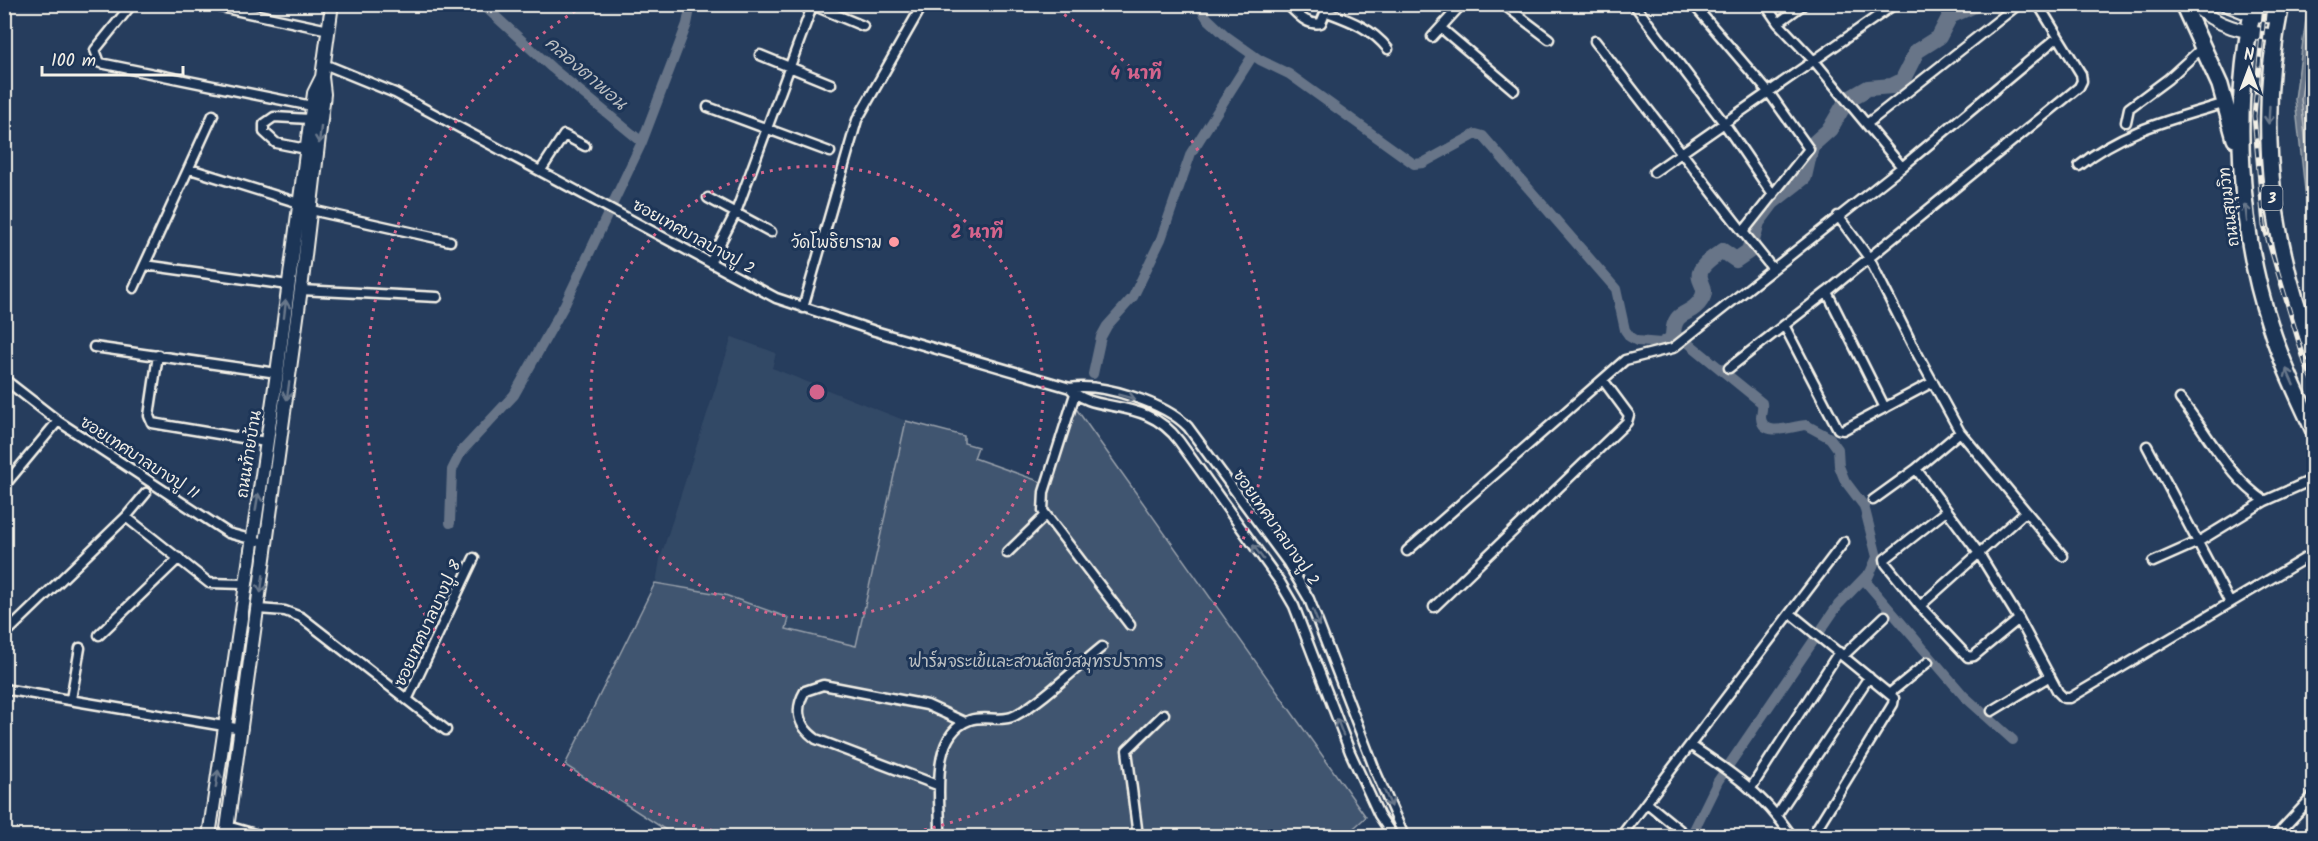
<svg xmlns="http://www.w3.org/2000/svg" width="2318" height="841" font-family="Kalam,'Playpen Sans Thai',sans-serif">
	<rect width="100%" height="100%" fill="#263d5d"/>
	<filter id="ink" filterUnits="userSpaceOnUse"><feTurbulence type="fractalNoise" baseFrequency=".0167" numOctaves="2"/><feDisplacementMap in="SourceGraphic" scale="12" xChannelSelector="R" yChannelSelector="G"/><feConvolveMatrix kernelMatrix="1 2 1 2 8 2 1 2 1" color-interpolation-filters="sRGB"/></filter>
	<g filter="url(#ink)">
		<path fill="#334966" d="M732,337L776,353L772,368L906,421L856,646L786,629L742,601L725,595L656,583L660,559Z"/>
		<path fill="#40546f" stroke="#9aa2ac" stroke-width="1.5" d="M1075,407L1366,817L1345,836H675L565,765L655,583L725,595L789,618L786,629L856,646L906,421L964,436V443L978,447L974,458L1050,485Z"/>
		<path fill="#677588" stroke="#9fa7ae" stroke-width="1.5" d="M2308,5H2314L2313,263L2295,99Z"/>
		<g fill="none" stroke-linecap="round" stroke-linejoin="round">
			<path stroke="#bcbfc2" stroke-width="1.5" d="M2313,4L2301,99L2314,219
				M2314,58L2308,99L2314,149"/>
			<path stroke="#677588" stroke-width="10" d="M482,4L552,68L642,142
				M1198,4L1207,18L1225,35L1260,60L1289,74L1414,164L1423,163L1476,134L1483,136L1616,289L1625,330L1630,337L1637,341L1661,343L1673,335L1681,337L1762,403C1763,409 1761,413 1761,418C1763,439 1796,425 1806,425L1830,438L1838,449L1839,466L1845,481L1864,506L1877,557L1866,582L1964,696L2013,740
				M1093,374L1101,337L1107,326L1133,297L1161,239L1191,153L1253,55
				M450,523L452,470L461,452L514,395L565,304L642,142L687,24L691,4
				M1691,836L1718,781L1838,605L1867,575"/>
			<path stroke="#677588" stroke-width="16" d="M1673,335C1674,308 1690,318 1701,300C1714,281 1678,279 1723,251L1736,260L1749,251L1757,222L1772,202L1804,177L1811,146L1830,129L1847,100L1868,88L1892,86L1902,81L1917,51L1939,37L1950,16L1977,4"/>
			<g stroke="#f4f1e8" stroke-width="13">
				<path id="street" d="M132,4L95,50L100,63L312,106
					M206,4L329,30
					M810,4L863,26
					M1287,4C1297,13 1306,26 1321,23L1329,4
					M1503,4L1549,39
					M1693,4L1770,94L1809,149L1743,232L1772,268
					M1765,4L1778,23L1804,4
					M1636,7L1724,123L1773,195
					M1327,12C1351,21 1371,28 1388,49
					M1441,28L1514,90
					M1432,37L1462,4
					M1595,41L1743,232
					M760,55L831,84
					M324,64L395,93L776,298L875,331L1070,388C1103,383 1165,403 1188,427L1288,563L1309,599L1375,770L1404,836
					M708,107L830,152
					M2126,122L2129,108L2168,79L2202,48
					M1868,123L2019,4
					M306,149L276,143L264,132V124L274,117L310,119
					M2079,166C2123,130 2173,119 2226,103
					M1902,167L2058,37
					M190,169L299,203
					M541,170L564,135L585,146
					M1654,172L1895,4
					M708,198L771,232
					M311,210L450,241
					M1838,216L1869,258L1912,344L1960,432L2063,556
					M711,261L736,212L813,4
					M145,265L288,285
					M134,288L213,115
					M301,290L437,297
					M1827,292L2079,87L2082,81L2081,74L2038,4
					M803,308L857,120L923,4
					M1784,325L1838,429L1843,430L1933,382
					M94,347L277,373
					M158,355L149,416L152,423L266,442
					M1729,368L1827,292L1885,408
					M4,379L58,421L228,533L258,541
					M1070,388C1092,415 1145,395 1179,441L1280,582L1294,606L1350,752L1379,815L1393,836
					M1075,394L1044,492L1043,511L1130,625
					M2180,399C2208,433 2228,477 2265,501L2314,479
					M1960,432L1916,469L1978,552L2019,619
					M2147,446L2230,603
					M4,486L58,421
					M1873,500L1916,469
					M2025,512L1920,606L1968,657L1974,656L2019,619L2058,692L2064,698H2070L2314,553
					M126,517L146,493
					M1407,551L1625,360L1673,348L1902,167L1815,62L1778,23
					M1007,553L1045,516
					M2153,562L2198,542L2265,501
					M1920,606L1886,564L1885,559L1946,511
					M1434,607L1627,422L1629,415L1603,380
					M258,609L285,611L301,617L446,730
					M1790,613L1894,698L1893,704L1812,836
					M4,635L126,517L209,583L244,584
					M99,635L179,558
					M1843,656L1885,616
					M4,689L242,729
					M1890,693L1928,662
					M71,699L80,648
					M407,700L474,558
					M1992,711L2050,676
					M1690,745C1734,774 1762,793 1792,836
					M937,785L816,739C798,726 794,710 805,691L823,685L839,688L927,705L964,722
					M1751,788L1839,652
					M1647,803L1686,835
					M1777,815L1869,677
					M227,826L262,836
					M940,836C941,803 928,735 970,720C985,715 1003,723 1016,715C1042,701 1077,667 1102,647
					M1138,836L1127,750L1164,714
					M1621,836L1844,542
					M2276,836L2314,795"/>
			</g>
			<g stroke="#f4f1e8" stroke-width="16">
				<path id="secondary" d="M2193,4C2217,27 2244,32 2276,36
					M2224,4L2252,15L2279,17
					M209,836L277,373L314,93L322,77
					M226,836L302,281L324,94L322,77L332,4"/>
			</g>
			<g stroke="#f4f1e8" stroke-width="20">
				<path id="highway" d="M2183,4L2220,85L2235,139
					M2254,4C2232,104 2238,228 2270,325C2281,361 2298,396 2314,431
					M2281,4C2256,124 2270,241 2314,354"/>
			</g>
			<use href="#street" stroke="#1d3557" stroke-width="8"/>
			<use href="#secondary" stroke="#1d3557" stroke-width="12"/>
			<use href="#highway" stroke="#1d3557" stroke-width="15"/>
			<g stroke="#f4f1e8" stroke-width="5">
				<path id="rail" d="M2265,4L2254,116L2264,226L2306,366L2314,382"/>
			</g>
			<use href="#rail" stroke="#1d3557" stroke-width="3" stroke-dasharray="9" stroke-linecap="butt"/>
		</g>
		<defs><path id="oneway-shaft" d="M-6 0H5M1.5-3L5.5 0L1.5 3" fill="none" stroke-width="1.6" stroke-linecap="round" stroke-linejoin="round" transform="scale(1.5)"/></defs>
		<g stroke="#68778a">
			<use href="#oneway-shaft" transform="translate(2269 115) rotate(93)"/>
			<use href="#oneway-shaft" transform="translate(320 135) rotate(97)"/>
			<use href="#oneway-shaft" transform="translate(2246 213) rotate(-97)"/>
			<use href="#oneway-shaft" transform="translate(285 309) rotate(-83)"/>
			<use href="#oneway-shaft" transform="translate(2290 377) rotate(-114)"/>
			<use href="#oneway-shaft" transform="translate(288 391) rotate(98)"/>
			<use href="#oneway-shaft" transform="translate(1127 397) rotate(15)"/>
			<use href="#oneway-shaft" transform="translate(257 502) rotate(-81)"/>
			<use href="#oneway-shaft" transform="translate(1258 552) rotate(-126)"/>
			<use href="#oneway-shaft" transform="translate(262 584) rotate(98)"/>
			<use href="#oneway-shaft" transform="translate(1316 618) rotate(69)"/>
			<use href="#oneway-shaft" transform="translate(1340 727) rotate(-111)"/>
			<use href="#oneway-shaft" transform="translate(217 779) rotate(-82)"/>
			<use href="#oneway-shaft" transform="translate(1388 799) rotate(66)"/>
		</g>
	</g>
	<g fill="none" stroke="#d4648c" stroke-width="3" stroke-dasharray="3 6">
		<circle cx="817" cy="392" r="226"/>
		<path d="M739 836A451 451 0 0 1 585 5M1049 5A451 451 0 0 1 895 836"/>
	</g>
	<circle fill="#ff9aa2" stroke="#1d3557" stroke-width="2" cx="894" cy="242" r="6"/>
	<g text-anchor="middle" stroke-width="6" stroke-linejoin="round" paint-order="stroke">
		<rect fill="#1d3557" stroke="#b4b9bc" stroke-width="1.5" x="2261.5" y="186" width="21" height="24" rx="4.5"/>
		<g font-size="15" font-weight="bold" fill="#f4f1e8">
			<text x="2272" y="203">3</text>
		</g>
		<g font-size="16" fill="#f4f1e8" stroke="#1d3557">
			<text transform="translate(2228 207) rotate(-97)" y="6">ถนนสุขุมวิท</text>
			<text transform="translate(694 236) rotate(29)" y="6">ซอยเทศบาลบางปู 2</text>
			<text transform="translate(248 454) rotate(-81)" y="6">ถนนท้ายบ้าน</text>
			<text transform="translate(140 457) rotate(33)" y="6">ซอยเทศบาลบางปู 11</text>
			<text transform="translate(1277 527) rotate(55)" y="6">ซอยเทศบาลบางปู 2</text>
			<text transform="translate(427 623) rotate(-65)" y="6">ซอยเทศบาลบางปู 8</text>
		</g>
		<g font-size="16" fill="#f4f1e8" stroke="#1d3557" text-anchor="end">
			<text x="882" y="248">วัดโพธิยาราม</text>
		</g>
		<g font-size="16" fill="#bec2c4" stroke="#1d3557">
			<text x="1036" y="667">ฟาร์มจระเข้และสวนสัตว์สมุทรปราการ</text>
		</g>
		<g font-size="18" font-style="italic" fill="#bcbfc2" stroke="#1d3557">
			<text transform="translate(586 73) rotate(41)" y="6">คลองตาพอน</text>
		</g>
	</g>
	<circle cx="817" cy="392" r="9" fill="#d4648c" stroke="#1d3557" stroke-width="3"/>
	<g font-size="18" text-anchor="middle" font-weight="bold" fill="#d4648c" stroke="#1d3557" stroke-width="6" stroke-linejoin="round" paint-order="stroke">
		<text x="1136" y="79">4 นาที</text>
		<text x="977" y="238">2 นาที</text>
	</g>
	<rect width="2318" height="841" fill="none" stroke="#1d3557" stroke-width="24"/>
	<rect x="12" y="12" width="2294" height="817" fill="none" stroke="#f4f1e8" stroke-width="2" filter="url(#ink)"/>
	<g transform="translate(2249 69)" stroke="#1d3557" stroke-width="4.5" paint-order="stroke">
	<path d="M0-4.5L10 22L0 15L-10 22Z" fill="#f4f1e8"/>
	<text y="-9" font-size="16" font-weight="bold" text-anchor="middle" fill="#f4f1e8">N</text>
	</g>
	<path d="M42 66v9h141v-9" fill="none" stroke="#f4f1e8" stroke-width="3"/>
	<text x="51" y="66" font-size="18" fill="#f4f1e8" stroke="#1d3557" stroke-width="4.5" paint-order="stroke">100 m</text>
</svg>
